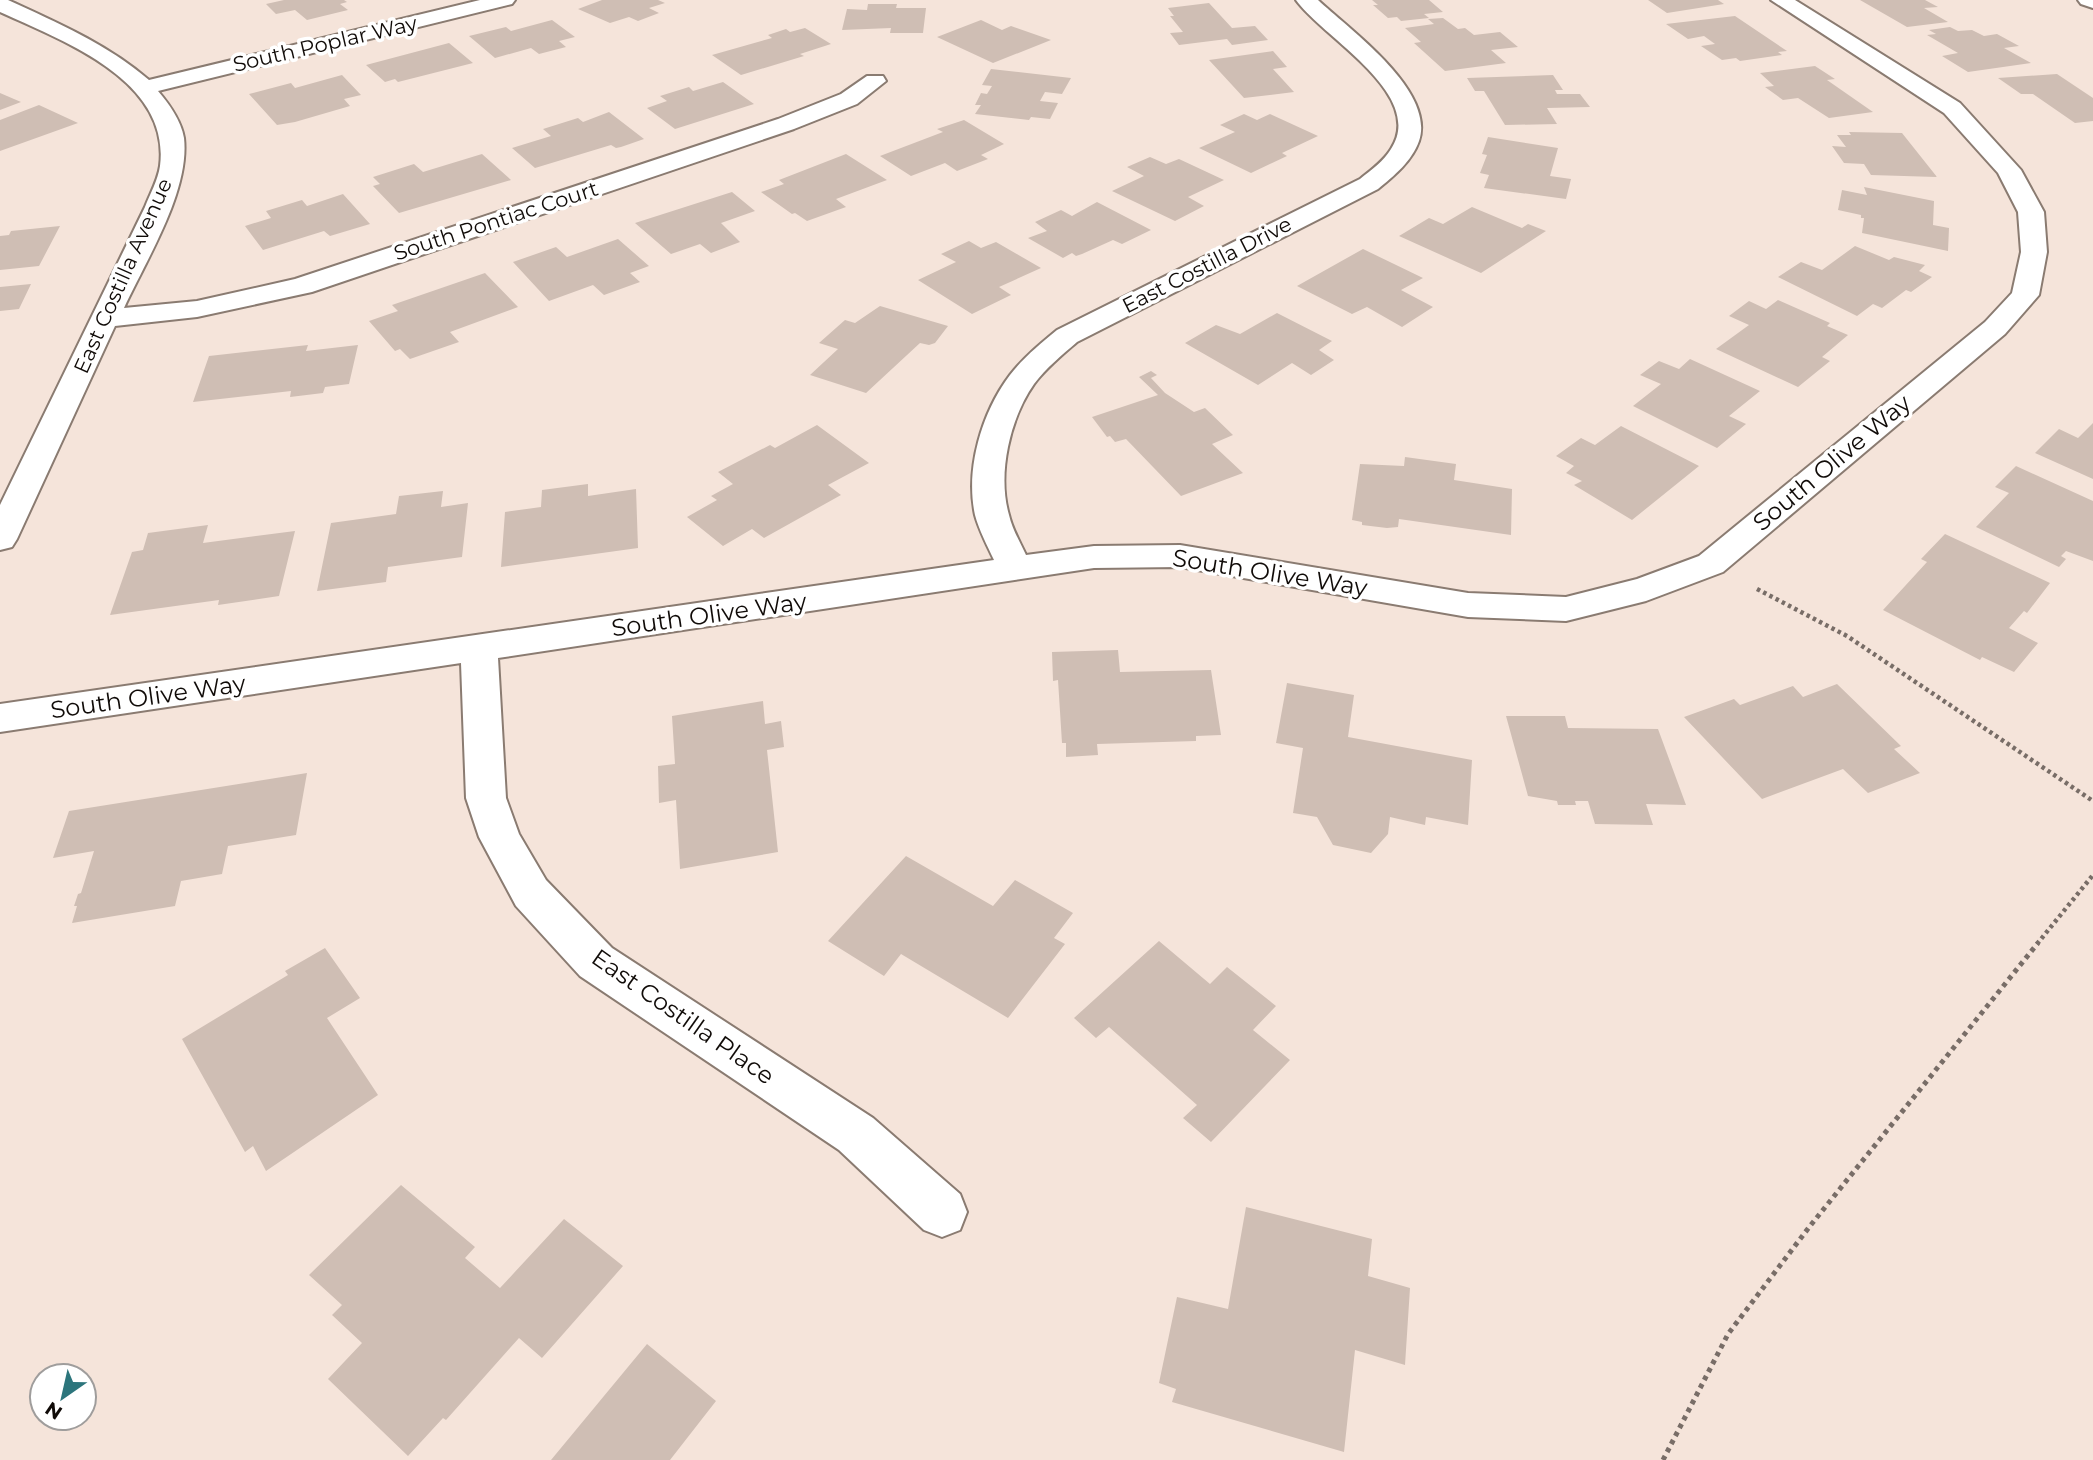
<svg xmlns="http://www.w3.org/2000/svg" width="2093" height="1460" font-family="Montserrat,sans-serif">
	<rect width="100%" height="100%" fill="#f5e4da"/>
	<path fill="#cfbeb4" d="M284,0H344L347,2L340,4L348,10L307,20L295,10L276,14L266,4Z
		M602,0H658L665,3L649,8L659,13L638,21L629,17L610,23L578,9Z
		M1372,0H1429L1443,12L1424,14L1429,18L1401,21L1397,17L1388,18L1373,5H1378Z
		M1648,0H1718L1724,4L1667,13Z
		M1860,0H1925L1938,7L1924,8L1948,22L1907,27Z
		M1209,3L1232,28L1255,26L1268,40L1232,45L1227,39L1179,45L1170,33L1183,32L1170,16H1174L1168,8Z
		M868,4H897L896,8H926L923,33H890L891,28L842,30L847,9L867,10Z
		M1735,16L1787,51L1778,52L1782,55L1740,61L1736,58L1722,60L1701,46L1715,44L1704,36L1688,39L1666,24Z
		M1443,18L1458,29L1465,28L1474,35L1500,32L1518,47L1491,50L1506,63L1445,71L1414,43L1421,42L1405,28L1434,24L1428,19Z
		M552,20L575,37L559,41L566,47L539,54L531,48L495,58L469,36L506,27L511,31Z
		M981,20L1002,30L1011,26L1051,40L993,63L937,37Z
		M1950,27L1958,31L1972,30L1984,36L1997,34L2019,46L2004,48L2031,63L1968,72L1942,56L1958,53L1927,35L1936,34L1929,30Z
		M805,28L831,44L800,54L804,56L741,75L712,55L772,38L768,35L786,29L790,32Z
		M449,43L473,63L398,82L395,79L385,82L366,65Z
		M1273,51L1287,67L1273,69L1294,92L1244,98L1209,60Z
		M1815,66L1835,79L1827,80L1873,112L1829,118L1798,98L1783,100L1765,87L1774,86L1760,73Z
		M991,69L1071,78L1062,94L1045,92L1040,101L1058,103L1050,119L1031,117L1029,120L975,114L981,105H975L981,93L987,94L992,86L982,85Z
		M2057,74L2093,98V121L2075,123L2033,94H2021L1998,78Z
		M342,75L361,95L344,99L350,106L295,122L277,125L249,94L291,83L295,88Z
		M1553,75L1563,90H1555L1557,94H1580L1590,107L1547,108L1557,124L1505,125L1484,91H1475L1467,78Z
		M723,82L754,104L675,129L647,108L667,101L660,96L689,87L693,91Z
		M0,93L21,102L0,110Z
		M39,105L78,123L0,151V120Z
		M609,112L644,139L621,147L616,148L611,145L535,168L512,148L551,136L543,129L578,118L583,122Z
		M1244,114L1257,120L1270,114L1318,136L1282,153L1287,156L1251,173L1199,148L1235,132L1220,125Z
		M964,120L1004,144L981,155L988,159L957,171L945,163L911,176L880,156L943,132L937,129Z
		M1849,132L1902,133L1937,177L1871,175L1864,164L1844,163L1832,146L1846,147L1837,135H1851Z
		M1488,137L1558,148L1550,176L1571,179L1566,199L1484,188L1489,175L1480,173L1487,155L1482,154Z
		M482,154L511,180L399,213L373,186L380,184L373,177L414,164L423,172Z
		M846,154L887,180L836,199L846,207L807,221L795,213L792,214L761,192L784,184L779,180Z
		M1150,157L1166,164L1179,159L1224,180L1188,197L1204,206L1175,221L1112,191L1144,176L1127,167Z
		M1864,187L1934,201L1933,225L1949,228L1948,251L1862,233L1864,218H1861V215L1838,210L1842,190L1867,195Z
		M732,192L755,211L721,223L740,242L711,253L700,244L671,254L635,223Z
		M343,194L370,224L330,236L324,231L263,250L245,226L271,218L266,211L302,200L307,206Z
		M1097,202L1151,230L1122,244L1113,240L1082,254L1076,256L1072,253L1063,258L1028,238L1047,231L1035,222L1061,210L1072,216Z
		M1472,207L1522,228L1528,224L1546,231L1481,273L1399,236L1429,218L1443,224Z
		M60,226L39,266L0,270V236L9,235L11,231Z
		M618,239L649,266L630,273L640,282L604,295L593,285L549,301L513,262L556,247L567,257Z
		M969,241L981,248L996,242L1041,268L999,287L1011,295L972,314L918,280L956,262L941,254Z
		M1855,246L1889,260L1894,257L1925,265L1919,271L1932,277L1911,292L1906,290L1882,308L1873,304L1857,316L1778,277L1801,262L1822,270Z
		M1363,249L1423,278L1401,290L1433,307L1402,327L1367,307L1352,314L1297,286Z
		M485,273L518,307L450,332L459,342L410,359L400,349L395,351L369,321L398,311L392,305Z
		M31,284L19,309L0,311V287Z
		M1778,300L1830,323L1827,326L1848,335L1822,357L1830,361L1798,387L1716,349L1749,325L1729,316L1749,301L1766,309Z
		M880,306L948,326L935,343L929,345L920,343L866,393L810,375L838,349L819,343L845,320L855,323Z
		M1277,313L1332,341L1319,350L1334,360L1311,375L1292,363L1258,385L1185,343L1216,325L1240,334Z
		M308,345L306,351L358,345L349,384L325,387L323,393L290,397L291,391L193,402L209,356Z
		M1690,359L1760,391L1729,416L1746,424L1717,448L1633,406L1661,384L1640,375L1659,361L1679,369Z
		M1151,371L1157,375L1151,378L1165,393L1194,412L1205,408L1233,435L1212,444L1243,473L1181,496L1126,439L1115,442L1110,436L1107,437L1092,417L1158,395L1139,377Z
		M2093,423V479L2035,453L2059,429L2078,438Z
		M817,425L869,463L828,485L841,495L764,538L752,529L723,546L687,517L717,500L711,496L733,484L718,472L770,445L775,448Z
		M1621,426L1699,466L1632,520L1574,485L1582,481L1566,473L1574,466L1556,456L1581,438L1595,445Z
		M1405,457L1456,464L1454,480L1512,489L1511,535L1399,519L1398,527L1387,528L1362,525V522L1352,520L1360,464L1404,466Z
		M2016,466L2093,501V561L2066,551L2061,556L2066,559L2059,567L1976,527L2009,493L1995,487Z
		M588,484V496L636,489L638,548L501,567L505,512L541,507L542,490Z
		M443,491L441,507L468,503L462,557L388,567L386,582L317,591L331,523L396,514L399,496Z
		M208,525L203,543L295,531L279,596L218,605L219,600L110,615L132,552L143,550L148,533Z
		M1945,534L2050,583L2027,613L2024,611L2009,628L2038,643L2014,672L1982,657L1980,660L1883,610L1927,562L1921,559Z
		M1118,650L1120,672L1211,670L1221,735L1196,736V741L1097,744L1098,755L1066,757V743H1062L1058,680L1053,681L1052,652Z
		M1287,683L1354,695L1348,737L1472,760L1468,825L1426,817L1425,825L1390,817L1388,834L1371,853L1333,845L1317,817L1293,813L1303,748L1276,743Z
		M1837,684L1901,746L1894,749L1920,773L1868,793L1843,769L1762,799L1684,717L1734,699L1740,705L1793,686L1803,697Z
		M763,701L765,724L781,721L784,747L767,750L778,852L680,869L676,800L659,803L658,766L675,764L672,716Z
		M1506,716H1565L1568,728L1658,729L1686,805L1646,804L1653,825L1595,824L1588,801H1575L1576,805H1558L1557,801L1528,796Z
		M307,773L296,835L228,846L222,874L181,881L175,906L72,923L77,906H74L78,894L81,893L94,851L53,858L69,811Z
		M906,856L993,906L1015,880L1073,913L1054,938L1065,944L1008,1018L901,954L884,976L828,941Z
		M1159,941L1210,984L1227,967L1276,1006L1253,1030L1290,1060L1211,1142L1183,1118L1197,1105L1109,1027L1096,1038L1074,1018Z
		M325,948L360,998L327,1018L378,1095L266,1171L253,1146L245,1152L182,1039L288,975L285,971Z
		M401,1185L475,1247L465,1258L500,1288L564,1219L623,1266L542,1358L519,1338L446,1420L443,1418L408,1456L328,1379L362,1343L332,1315L342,1305L309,1275Z
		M1246,1207L1372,1239L1368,1276L1410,1288L1405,1365L1355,1350L1344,1452L1172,1402L1176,1389L1159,1383L1177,1297L1228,1309Z
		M647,1344L716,1401L670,1460H551Z"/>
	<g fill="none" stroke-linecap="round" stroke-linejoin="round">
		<g stroke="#8a7b71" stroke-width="4">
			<path id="minor" d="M0,0H8C58,23 107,44 149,80L480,0H515L512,4L158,91C169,104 181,120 184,138C190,191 146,260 124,308L197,301L295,279L778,119L841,94L867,76H883L886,81L857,104L794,129L312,292L197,317L115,326L17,539L12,547L0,550V505L145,207C150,194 158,180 160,166C171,80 63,41 0,12Z
				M1296,0H1318C1350,30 1436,91 1419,141C1412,161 1394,176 1378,189L1077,342C1062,355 1046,368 1034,384C1010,418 997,474 1009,515C1012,529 1020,542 1026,555L1094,546L1180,545L1468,593L1566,597L1637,579L1699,556L1985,322L2012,293L2021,252L2018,212L1998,173L1944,113L1771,0H1795L1960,103L2021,170L2044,212L2047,252L2039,295L2005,334L1723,572L1646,601L1566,621L1468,617L1180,567L1094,568L498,658L506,798L519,834L546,880L612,948L873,1118L960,1194L967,1212L960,1230L942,1237L924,1230L839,1150L580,976L516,906L479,837L466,798L461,663L0,732V704L994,560C987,545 979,530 975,515C965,469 982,412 1010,375C1023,358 1040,344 1057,330L1360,179C1371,170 1384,161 1391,149C1427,94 1322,37 1296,0Z
				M2078,0H2093V8L2081,4Z"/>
		</g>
		<path stroke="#786d67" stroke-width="4.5" stroke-dasharray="3.5 3.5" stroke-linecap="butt" d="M1757,589L1847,636L2093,801
			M2037,944L2093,875"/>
		<path stroke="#786d67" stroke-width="5" stroke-dasharray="4.5 4.5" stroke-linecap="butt" d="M1663,1460L1728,1334L1810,1226L2038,943"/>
		<use href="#minor" fill="#fff" fill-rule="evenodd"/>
	</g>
	<g text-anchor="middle" stroke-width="7" stroke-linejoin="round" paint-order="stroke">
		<g font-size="21" fill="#100b08" stroke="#fff">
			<text transform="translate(325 44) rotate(-13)" y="7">South Poplar Way</text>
			<text transform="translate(496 221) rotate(-18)" y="7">South Pontiac Court</text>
			<text transform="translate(1207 265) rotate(-27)" y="7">East Costilla Drive</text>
			<text transform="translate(123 276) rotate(-66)" y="7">East Costilla Avenue</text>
		</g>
		<g font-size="24" fill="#100b08" stroke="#fff">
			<text transform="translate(1832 463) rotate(-40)" y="8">South Olive Way</text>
			<text transform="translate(1270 573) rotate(9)" y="8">South Olive Way</text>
			<text transform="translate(709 615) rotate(-8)" y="8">South Olive Way</text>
			<text transform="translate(148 697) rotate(-8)" y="8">South Olive Way</text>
			<text transform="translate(683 1017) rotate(35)" y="8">East Costilla Place</text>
		</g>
	</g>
	<g transform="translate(63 1397) rotate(214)"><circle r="33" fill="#ffffff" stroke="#9f9d9c" stroke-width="2"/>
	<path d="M0-5L12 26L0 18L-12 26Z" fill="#2c757c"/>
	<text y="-10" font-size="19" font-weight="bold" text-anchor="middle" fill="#100b08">N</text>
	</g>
</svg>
